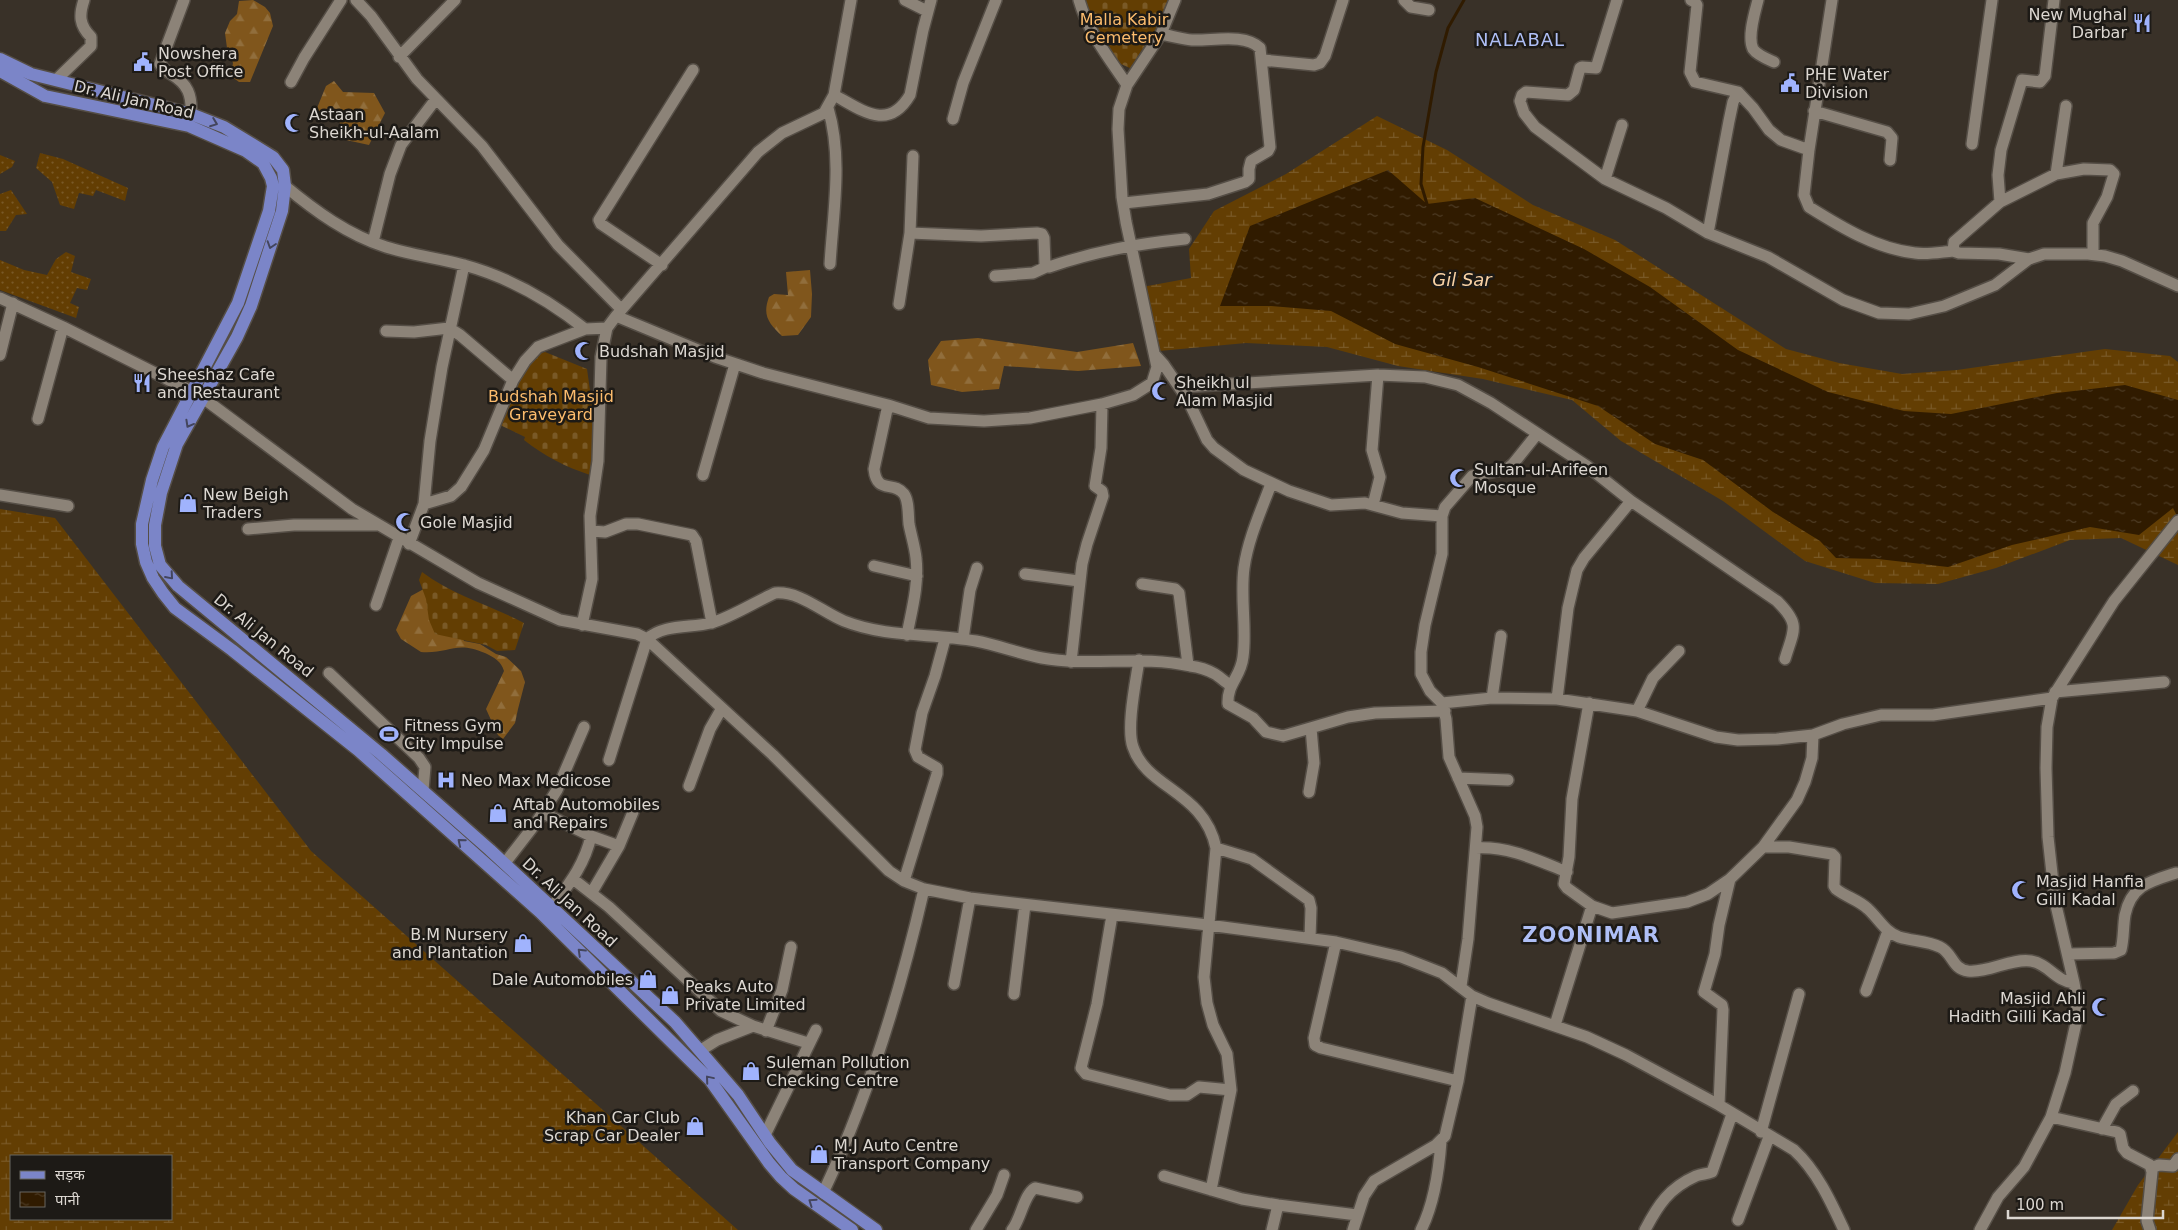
<svg xmlns="http://www.w3.org/2000/svg" width="2178" height="1230" font-family="'DejaVu Sans','Noto Sans Devanagari',sans-serif">
	<defs>
		<pattern id="grass-dots" width="8" height="8" patternUnits="userSpaceOnUse" patternTransform="scale(1.25)"><rect width="8" height="8" fill="#633e03"/><path d="M2 2h.1M6 6h.1" fill="none" stroke="#795927" stroke-width="1.8" stroke-linecap="round"/></pattern>
		<pattern id="forest-firs" width="22" height="20" patternUnits="userSpaceOnUse" patternTransform="scale(1.25)"><rect width="22" height="20" fill="#80561c"/><path d="M5 1l3.5 6h-7zM16 11l3.5 6h-7z" fill="#916e3c"/></pattern>
		<pattern id="wetland-marsh" width="20" height="14" patternUnits="userSpaceOnUse" patternTransform="scale(1.25)"><rect width="20" height="14" fill="#633e03"/><path d="M1 5h8M5 5V1M11 12h8M15 12V8" fill="none" stroke="#795927"/></pattern>
		<pattern id="cemetery-stones" width="16" height="16" patternUnits="userSpaceOnUse" patternTransform="scale(1.25)"><rect width="16" height="16" fill="#633e03"/><path d="M2 7V4a2 2 0 0 1 4 0v3zM10 15v-3a2 2 0 0 1 4 0v3z" fill="#795927"/></pattern>
		<pattern id="water-ripples" width="26" height="14" patternUnits="userSpaceOnUse" patternTransform="scale(1.25)"><rect width="26" height="14" fill="#301b00"/><path d="M2 4q2-2 4 0t4 0M15 11q2-2 4 0t4 0" fill="none" stroke="#4d3b24"/></pattern>
	</defs>
	<rect width="100%" height="100%" fill="#393128"/>
	<path fill="url(#grass-dots)" d="M40,153L63,159L128,188L125,201L96,190L93,196L79,193L74,209L60,205L52,182L36,168Z
		M0,155L15,161L12,167L0,174Z
		M11,190L27,214L16,215L6,231H0V194Z
		M66,252L75,256L71,272L91,279L87,290L77,288L70,303L79,307L76,318L0,290V260L24,270L47,275L56,259Z"/>
	<path fill="url(#forest-firs)" d="M253,0L265,7L270,13L273,26L250,82H239L231,76L233,63L227,48L225,33L230,21L237,14L239,1Z
		M334,81L343,92L374,93L385,113L369,145L346,140L338,118L324,120L315,113L326,86Z
		M810,270L812,294L811,317L798,335L782,336C769,323 762,316 769,297L774,294L788,295L786,272Z
		M978,338L1077,352L1133,343L1141,366L1078,371L1004,366L999,389L962,392L931,385L928,360L941,341Z
		M431,585L461,634L464,641L480,644L496,654L506,657L521,671L525,682L518,709L515,723L503,739L498,735L486,709L504,671C501,661 495,658 485,653C456,640 449,654 421,652L401,639L396,630L411,596Z"/>
	<path fill="url(#wetland-marsh)" fill-rule="evenodd" d="M1377,116L1447,150L1533,205L1615,240L1786,349L1839,363L1902,374L1957,370L2105,349L2170,356L2178,362V565L2121,538L2070,540L1996,568L1938,584L1875,583L1805,561L1723,501L1621,441L1572,400L1483,379L1398,366L1327,347L1246,343L1159,351L1142,287L1191,278L1189,249L1214,211L1286,174Z
		M0,509L55,518L311,851L738,1230H0ZM11,1156H171V1219H11Z
		M2178,1132V1230H2112L2138,1185Z"/>
	<path fill="url(#cemetery-stones)" d="M1081,0H1168L1155,30L1130,68L1114,61Z
		M545,352L587,369L595,426L590,475C566,467 544,456 524,440L525,437L500,425L516,383L535,355Z
		M422,572C452,595 490,605 524,623L515,650L497,651L486,645L435,634L429,620L426,599L419,580Z"/>
	<path fill="url(#water-ripples)" d="M1388,170L1427,204L1475,198L1584,249L1650,287L1738,350L1828,392L1904,411L1951,414L2057,393L2125,385L2178,400V518L2173,508L2139,535L2090,527L2012,545L1948,567L1878,559L1836,558L1820,541L1773,512L1703,460L1655,444L1598,406L1478,367L1395,344L1331,311L1271,306H1220L1250,226Z"/>
	<g fill="none" stroke-linecap="round" stroke-linejoin="round">
		<path stroke="#301b00" stroke-width="3" d="M1427,204L1421,184L1423,147L1436,72L1448,28L1464,0"/>
		<g stroke="#554e46" stroke-width="14">
			<path id="minor" d="M184,0L160,64C163,69 166,71 171,74C188,84 192,95 191,114
				M356,0L371,16L417,79L482,146L558,245L621,309
				M905,0L927,11
				M1079,0C1088,32 1109,58 1127,85
				M1404,0L1411,7L1429,10
				M1617,0L1596,68L1582,67L1580,68L1574,90L1568,95L1526,92L1522,95L1520,101L1524,113L1535,127L1605,179L1666,208L1708,233L1768,257L1843,300L1879,313L1909,314L1944,306L1995,285L2029,259L2044,254H2088L2105,256L2122,261L2178,286
				M1691,0L1695,2L1697,5L1690,72L1695,82L1738,92L1753,108L1769,130L1781,140L1809,150
				M1758,0C1755,12 1747,37 1753,49C1757,55 1767,59 1774,62
				M1832,0L1809,150L1804,195L1809,207C1841,227 1877,249 1915,253C1927,255 1941,252 1953,251
				M399,57L455,0
				M1263,60L1314,65L1320,63L1325,56L1343,0
				M56,80L91,46V37C79,25 79,15 84,0
				M291,82L304,58L341,0
				M834,95C862,110 888,132 910,95L923,30L931,0
				M828,108C843,158 833,213 830,264
				M1814,111L1887,132L1892,138L1890,160
				M953,119L963,83L996,0
				M1972,144L1992,0
				M2056,174L2066,106
				M1605,179L1622,125
				M285,186C315,211 348,235 386,247C411,255 438,258 464,265C508,277 549,300 585,329
				M2000,202L1998,175L2001,150L2022,80L2040,82L2045,76L2054,0
				M1124,203L1208,194L1245,182L1249,179V169L1251,161L1268,151L1270,147L1260,48C1245,33 1212,41 1192,40C1182,39 1172,36 1161,34
				M910,233L981,236L1037,233L1042,234L1044,238L1045,265L1049,267C1096,251 1136,244 1185,239
				M1708,233L1729,121L1733,102L1738,92
				M373,242L390,174L401,145L436,99
				M2029,259L1999,254L1959,253L1953,251L1954,242L2000,202L2056,174L2084,169L2110,170L2114,174L2107,197L2093,223V254
				M662,265L601,224L599,220L693,70
				M995,276L1033,273L1046,267
				M0,298L63,327L191,391
				M899,304L910,233L913,156
				M616,316L715,357L763,373L888,405L929,418L984,421L1030,418L1102,404L1133,395L1152,383L1157,367L1126,222L1122,197L1118,129L1119,109L1127,85L1161,34L1175,0
				M386,331L414,332L449,328L460,335L513,380
				M0,355L13,303
				M1155,355L1164,365L1188,400L1207,440L1214,448L1244,470L1289,491L1331,505L1365,503L1402,513L1442,516
				M1180,387L1378,375L1425,377L1458,385L1491,403L1587,466L1631,501L1777,601C1801,625 1794,629 1785,659
				M203,398L352,509L478,583L560,620L637,634L647,639L773,755L889,871L904,881L924,889L970,898L1208,925L1336,942L1401,957L1442,973L1472,996L1488,1003L1587,1037L1626,1055L1719,1105L1794,1150C1817,1171 1831,1202 1844,1230
				M888,405L874,469C877,495 893,480 904,494C909,501 908,515 909,524C911,535 915,547 916,558C919,584 912,609 907,635
				M38,419L63,327
				M703,475L735,364
				M1271,484C1261,511 1248,539 1244,568C1240,598 1247,628 1243,657C1241,677 1227,683 1228,704L1253,718L1266,732L1283,736L1348,717L1375,713L1445,711
				M0,495L68,506
				M424,504L451,496L461,487L484,450L513,380L525,361L538,347L585,329L607,328
				M1373,505L1380,477L1372,450L1378,375
				M248,529L294,525H376
				M592,531L605,532L626,524H638L692,535L696,541L712,623
				M409,544L424,504L430,441L442,367L464,265
				M874,566L917,576
				M1025,574L1079,581
				M1142,584L1175,589L1179,593L1188,665
				M376,605L399,538
				M582,625L592,579L590,516L598,461L601,357L607,328L616,316L758,152L782,133L824,113L834,95L851,0
				M963,639L970,590L977,568
				M1139,660C1136,681 1126,728 1133,747C1147,789 1204,791 1216,848L1204,977L1207,1003L1213,1025L1227,1054L1231,1090L1211,1190
				M1071,662L1082,564L1087,544L1103,496L1102,491L1095,486L1101,448L1102,404
				M329,673L419,758L425,767L423,790
				M2055,692L2164,682
				M1492,698L1501,636
				M1557,699L1568,608L1577,570L1584,558L1631,501
				M1442,703L1492,698L1557,699L1637,711L1716,737L1738,740L1777,739L1813,735L1843,724L1881,715H1933L2052,698
				M1589,703L1572,799L1569,857L1564,884L1567,888L1592,906L1612,913L1687,902L1708,894L1730,879L1763,847L1797,800L1805,782L1812,758L1813,735
				M1637,711L1653,678L1679,651
				M609,760L647,639C663,624 690,628 711,623C730,618 757,601 775,593C800,591 822,612 844,621C887,638 932,633 976,641C998,645 1020,654 1042,658C1091,667 1141,655 1190,666C1198,667 1208,670 1215,674C1220,677 1225,682 1230,685
				M1458,778L1508,780
				M689,786L710,729L722,708
				M1309,792L1314,763L1311,728
				M543,813L591,836L619,846
				M1763,847H1789L1832,854L1835,857L1834,886L1836,889C1846,897 1859,900 1868,909C1879,919 1885,932 1899,937C1912,941 1928,941 1940,947C1953,953 1952,969 1968,971C1989,973 2011,958 2031,961C2049,964 2055,981 2074,983
				M1216,848L1252,859L1309,900L1311,908L1310,938
				M1476,848C1508,846 1537,860 1567,872
				M505,863L536,823L557,790L584,727
				M573,879L609,907L721,1011L753,1026L808,1043
				M904,881L937,774V768L918,757L915,750L922,713L935,676L945,639
				M592,892L619,846L633,812
				M552,907C569,884 585,864 591,836
				M1112,915L1097,1004L1081,1068L1086,1074L1170,1095H1187L1199,1087L1231,1090
				M1336,942L1314,1038L1315,1045L1321,1048L1458,1081
				M2069,954L2114,953L2121,950C2124,938 2123,927 2125,915C2131,885 2151,881 2176,873
				M954,984L970,898
				M1461,986L1468,939L1477,827L1475,816L1449,757L1446,719L1442,703L1430,691L1421,674V652L1425,625L1442,554V516L1445,507L1472,476L1507,469L1513,464L1537,434
				M1866,991L1888,931
				M1014,994L1025,905
				M1555,1025L1592,906
				M766,1031L782,990L791,947
				M701,1050L717,1040L753,1026
				M1719,1105L1723,1010L1722,1005L1704,992L1715,954L1719,925L1730,879
				M2051,1117L2117,1132L2120,1134L2123,1148L2127,1153L2150,1165L2152,1172L2147,1221L2150,1230
				M2102,1129L2116,1104L2133,1091
				M1761,1132L1799,994
				M765,1135L816,1030
				M2151,1168L2159,1165L2173,1166L2178,1159
				M1164,1176L1242,1199L1278,1205L1357,1215
				M823,1193C869,1096 900,993 924,889
				M1738,1220L1769,1137
				M976,1230L997,1195L1004,1175
				M1012,1230C1021,1219 1024,1194 1035,1188L1077,1197
				M1272,1230L1278,1205
				M1353,1230L1364,1196L1374,1181L1436,1145L1445,1136L1458,1081L1472,996
				M1421,1230C1434,1204 1439,1170 1441,1141
				M1645,1230C1658,1205 1669,1188 1696,1176C1701,1174 1707,1174 1712,1172L1732,1114
				M1980,1230L1998,1197L2024,1167L2051,1117L2065,1073L2076,1023L2077,1000L2074,983L2055,901L2048,837L2046,768L2047,727L2052,698L2114,601L2178,521"/>
		</g>
		<g stroke="#554e46" stroke-width="15">
			<path id="major" d="M0,59L31,74L191,114L224,127L273,157L283,170L285,186L282,211L251,306L237,337L177,444L161,493L155,525V546L160,565L178,586L381,754L490,850L675,1022L738,1095L770,1143L792,1170L876,1230
				M0,71L45,96L189,126L246,151L263,163L271,178L273,186L269,211L238,303L163,447L152,480L142,524V544L146,562L153,578L163,593L175,608L232,650L358,750L540,912L710,1080L769,1163L781,1177L794,1189L852,1230"/>
		</g>
		<use href="#minor" stroke="#8c8378" stroke-width="11"/>
		<use href="#major" stroke="#7b85c8" stroke-width="12"/>
	</g>
	<defs><path id="oneway-chevron" d="M-2-3.5L2.5 0L-2 3.5" fill="none" stroke-width="1.6" stroke-linecap="round" stroke-linejoin="round" transform="scale(1.25)"/></defs>
	<g stroke="#43455d">
		<use href="#oneway-chevron" transform="translate(214 123) rotate(21)"/>
		<use href="#oneway-chevron" transform="translate(271 245) rotate(108)"/>
		<use href="#oneway-chevron" transform="translate(189 424) rotate(119)"/>
		<use href="#oneway-chevron" transform="translate(170 576) rotate(49)"/>
		<use href="#oneway-chevron" transform="translate(461 842) rotate(-140)"/>
		<use href="#oneway-chevron" transform="translate(581 952) rotate(-136)"/>
		<use href="#oneway-chevron" transform="translate(709 1079) rotate(-130)"/>
		<use href="#oneway-chevron" transform="translate(812 1202) rotate(-145)"/>
	</g>
	<defs>
		<g id="restaurant-bare" transform="scale(1.5)"><path d="M-5-6h1v4h1v-4h1v4h1v-4h1v5L-1.5 .5V6h-2V.5L-5-1ZM5-6V6H3V1.5H1.5Q1.5-4 5-6Z" fill="#a0b3fd" stroke="#1d1a16" stroke-width="2.5" paint-order="stroke"/></g>
		<g id="civic-bare" transform="scale(1.5)"><path d="M-.6-6.5H3V-4.5H.6V-3L4-1V1h2V6H-6V1h2V-1L-.6-3ZM-1.2 2.5V6h2.4V2.5Z" fill="#a0b3fd" stroke="#1d1a16" stroke-width="2.5" paint-order="stroke"/></g>
		<g id="mosque-bare" transform="scale(1.5)"><path d="M3.5-4.9A6 6 0 1 0 3.5 4.9A5 5 0 1 1 3.5-4.9Z" fill="#a0b3fd" stroke="#1d1a16" stroke-width="2.5" paint-order="stroke"/></g>
		<g id="shop-bare" transform="scale(1.5)"><path d="M-5-2.5h2.3a2.7 3.5 0 0 1 5.4 0H5L5.5 6h-11ZM-1.5-2.5h3a1.5 2.3 0 0 0-3 0Z" fill="#a0b3fd" stroke="#1d1a16" stroke-width="2.5" paint-order="stroke"/></g>
		<g id="stadium-bare" transform="scale(1.5)"><path d="M0-5a6.5 5 0 1 0 0 10a6.5 5 0 1 0 0-10ZM-3.5-1.8h7v3.6h-7Z" fill="#a0b3fd" stroke="#1d1a16" stroke-width="2.5" paint-order="stroke"/></g>
		<g id="hospital-bare" transform="scale(1.5)"><path d="M-5-5h3v3.5h4V-5h3V5h-3V1.5h-4V5h-3Z" fill="#a0b3fd" stroke="#1d1a16" stroke-width="2.5" paint-order="stroke"/></g>
	</defs>
	<g fill-rule="evenodd">
		<use href="#restaurant-bare" x="2142" y="23"/>
		<use href="#civic-bare" x="143" y="62"/>
		<use href="#civic-bare" x="1790" y="83"/>
		<use href="#mosque-bare" x="294" y="123"/>
		<use href="#mosque-bare" x="584" y="351"/>
		<use href="#restaurant-bare" x="142" y="383"/>
		<use href="#mosque-bare" x="1161" y="391"/>
		<use href="#mosque-bare" x="1459" y="478"/>
		<use href="#shop-bare" x="188" y="503"/>
		<use href="#mosque-bare" x="405" y="522"/>
		<use href="#stadium-bare" x="389" y="734"/>
		<use href="#hospital-bare" x="446" y="780"/>
		<use href="#shop-bare" x="498" y="813"/>
		<use href="#mosque-bare" x="2021" y="890"/>
		<use href="#shop-bare" x="523" y="943"/>
		<use href="#shop-bare" x="648" y="979"/>
		<use href="#shop-bare" x="670" y="995"/>
		<use href="#mosque-bare" x="2101" y="1007"/>
		<use href="#shop-bare" x="751" y="1071"/>
		<use href="#shop-bare" x="695" y="1126"/>
		<use href="#shop-bare" x="819" y="1154"/>
	</g>
	<g text-anchor="middle" stroke-width="5" stroke-linejoin="round" paint-order="stroke">
		<g font-size="16" fill="#dcd7d1" stroke="#1d1a16" text-anchor="start">
			<text x="2127" y="20" text-anchor="end">New Mughal<tspan x="2127" dy="18">Darbar</tspan></text>
			<text x="158" y="59">Nowshera<tspan x="158" dy="18">Post Office</tspan></text>
			<text x="1805" y="80">PHE Water<tspan x="1805" dy="18">Division</tspan></text>
			<text x="309" y="120">Astaan<tspan x="309" dy="18">Sheikh-ul-Aalam</tspan></text>
			<text x="599" y="357">Budshah Masjid</text>
			<text x="157" y="380">Sheeshaz Cafe<tspan x="157" dy="18">and Restaurant</tspan></text>
			<text x="1176" y="388">Sheikh ul<tspan x="1176" dy="18">Alam Masjid</tspan></text>
			<text x="1474" y="475">Sultan-ul-Arifeen<tspan x="1474" dy="18">Mosque</tspan></text>
			<text x="203" y="500">New Beigh<tspan x="203" dy="18">Traders</tspan></text>
			<text x="420" y="528">Gole Masjid</text>
			<text x="404" y="731">Fitness Gym<tspan x="404" dy="18">City Impulse</tspan></text>
			<text x="461" y="786">Neo Max Medicose</text>
			<text x="513" y="810">Aftab Automobiles<tspan x="513" dy="18">and Repairs</tspan></text>
			<text x="2036" y="887">Masjid Hanfia<tspan x="2036" dy="18">Gilli Kadal</tspan></text>
			<text x="508" y="940" text-anchor="end">B.M Nursery<tspan x="508" dy="18">and Plantation</tspan></text>
			<text x="633" y="985" text-anchor="end">Dale Automobiles</text>
			<text x="685" y="992">Peaks Auto<tspan x="685" dy="18">Private Limited</tspan></text>
			<text x="2086" y="1004" text-anchor="end">Masjid Ahli<tspan x="2086" dy="18">Hadith Gilli Kadal</tspan></text>
			<text x="766" y="1068">Suleman Pollution<tspan x="766" dy="18">Checking Centre</tspan></text>
			<text x="680" y="1123" text-anchor="end">Khan Car Club<tspan x="680" dy="18">Scrap Car Dealer</tspan></text>
			<text x="834" y="1151">M.J Auto Centre<tspan x="834" dy="18">Transport Company</tspan></text>
		</g>
		<g font-size="16" fill="#fcbc6d" stroke="#1d1a16">
			<text x="1124" y="25">Malla Kabir<tspan x="1124" dy="18">Cemetery</tspan></text>
			<text x="551" y="402">Budshah Masjid<tspan x="551" dy="18">Graveyard</tspan></text>
		</g>
		<g font-size="16" fill="#dcd7d1" stroke="#1d1a16">
			<text transform="translate(134 99) rotate(13)" y="6">Dr. Ali Jan Road</text>
			<text transform="translate(264 635) rotate(39)" y="6">Dr. Ali Jan Road</text>
			<text transform="translate(570 902) rotate(43)" y="6">Dr. Ali Jan Road</text>
		</g>
		<g font-size="18" letter-spacing="1" fill="#afbff6" stroke="#1d1a16">
			<text x="1520" y="46">NALABAL</text>
		</g>
		<g font-size="18" font-style="italic" fill="#f9d2a5" stroke="#1d1a16">
			<text x="1462" y="286">Gil Sar</text>
		</g>
		<g font-size="21" font-weight="bold" letter-spacing="1" fill="#afbff6" stroke="#1d1a16">
			<text x="1591" y="942">ZOONIMAR</text>
		</g>
	</g>
	<rect x="10" y="1155" width="162" height="65" fill="#1d1a16" stroke="#696661"/>
	<rect x="20" y="1171" width="25" height="8" fill="#7b85c8" stroke="#696661"/>
	<text x="55" y="1180" font-size="15" fill="#dcd7d1">सड़क</text>
	<rect x="20" y="1192" width="25" height="15" fill="url(#water-ripples)" stroke="#696661"/>
	<text x="55" y="1205" font-size="15" fill="#dcd7d1">पानी</text>
	<path d="M2008 1210v8h155v-8" fill="none" stroke="#dcd7d1" stroke-width="2.5"/>
	<text x="2016" y="1210" font-size="15" fill="#dcd7d1" stroke="#1d1a16" stroke-width="4" paint-order="stroke">100 m</text>
</svg>
